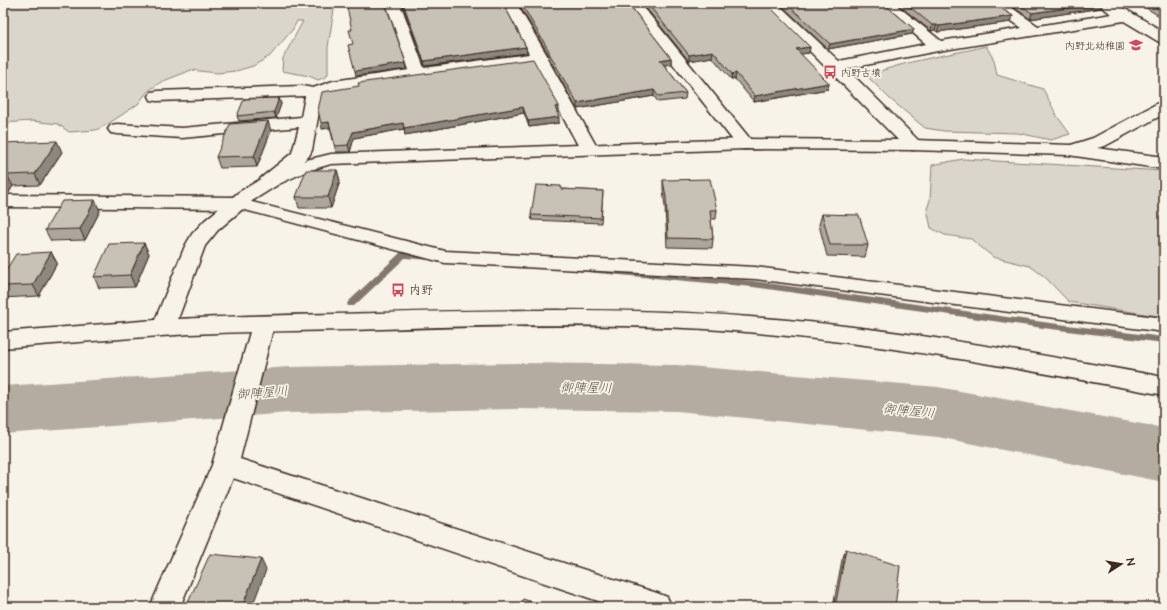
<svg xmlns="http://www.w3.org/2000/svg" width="1167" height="610" font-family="'Architects Daughter','Klee One',sans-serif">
	<rect width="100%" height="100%" fill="#f7f3e8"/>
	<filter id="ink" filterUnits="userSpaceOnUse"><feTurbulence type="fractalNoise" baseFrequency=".025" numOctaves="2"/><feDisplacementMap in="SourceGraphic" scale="8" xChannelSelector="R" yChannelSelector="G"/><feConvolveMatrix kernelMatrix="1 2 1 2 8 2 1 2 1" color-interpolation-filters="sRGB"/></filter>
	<g filter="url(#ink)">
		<path fill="#dbd6cb" stroke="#8b8074" d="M3,3H335L328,47V74L326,77L318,80L309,76L282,71L283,58L303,21H297L293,29L270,56L253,66L236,71L217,73L191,70L184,73L161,82L147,92L138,104L108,124L96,130L69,132L58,124L32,121L3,123Z
			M986,46L994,60L997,75L1043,89L1057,116L1070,134L1051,140L1018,133L944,131L925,128L889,98L867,76C906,60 946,56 986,46Z
			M963,159L1164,171V317L1069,302L1045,277L1030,266L993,257L971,239L945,235L931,228L927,209L930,200L932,165Z"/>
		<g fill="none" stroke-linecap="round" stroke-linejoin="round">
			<path fill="#84786c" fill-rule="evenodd" d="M403,252L431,254L435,257L431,260L405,258L354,306H348L347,304L348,302L400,253Z
				M578,266L753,281L1043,322L1164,337V343L1043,328L753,287L575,271L574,269Z"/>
			<path fill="#b4aca0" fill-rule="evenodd" d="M518,363L677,365L938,387L1164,428V482L938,437L677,411L518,409L289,413L3,434V386L289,367Z"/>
			<g stroke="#3b2a1e" stroke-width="3">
				<path id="lane" d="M236,198L445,251L755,267L1164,318V332L755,279L445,263L230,206L228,203L230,200Z"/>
			</g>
			<g stroke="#3b2a1e" stroke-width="3">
				<path id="street" d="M386,3H400L424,68L529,54L502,3H516L548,57L547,58L598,149L595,153L589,154L583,153L580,149L534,63L336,91L322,96L312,150L309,156L275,186L268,188L261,186L259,182L261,178L292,153L299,127L182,138L117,134L111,133L108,129L111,125L117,124L182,128L301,117L305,96L157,101L151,100L149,96L151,92L157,91L302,86L313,88L333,81L409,70Z
					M625,3H640L751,140L754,144L751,148L745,149L739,148Z
					M878,3H894L941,41L1022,28L990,6L988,3H1005L1038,26L1112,14L1100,6L1098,3H1115L1164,32V44L1159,42L1124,21L938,51L835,71L829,69L827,66L829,63L926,44Z
					M1164,102V114L1105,146L1097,148L1164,157V169L1068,155L913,150L907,149L904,145L907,141L913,140L1071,145L1093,138L1158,103Z
					M3,195L236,197L243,199L246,203L243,207L236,209L3,207Z
					M263,317L271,319L274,325L240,459L657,593L667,597L672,607H616L233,478L180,607H150L212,465L252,325L255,319Z"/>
			</g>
			<g stroke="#3b2a1e" stroke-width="3">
				<path id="secondary" d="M762,3H777L841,63L919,141L922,145L919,149L913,150L745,149L331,164L307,171L279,184L252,201L218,230L205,246L178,319C244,315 310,315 377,313C501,310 626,307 750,317C889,327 1027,352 1164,377V395C1012,367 860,339 706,329C598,323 491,325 383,329C319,331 255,331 190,334C128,338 65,343 3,348V332L155,320L185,246L192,234L204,221L239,192L266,176L294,163L331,154L745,139L898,140Z"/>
			</g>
			<use href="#lane" fill="#f7f3e8" fill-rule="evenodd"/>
			<use href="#street" fill="#f7f3e8" fill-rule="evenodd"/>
			<use href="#secondary" fill="#f7f3e8" fill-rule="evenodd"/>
		</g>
		<path fill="#aca69d" stroke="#3b2a1e" d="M402,3H503L526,47L527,53L425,66Z
			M518,3H628L671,58V64L664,65L686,93L685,99L658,102L654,96L577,109L549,58V55Z
			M642,3H766L810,47L809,53L800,54L829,83L828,89L754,102L735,79H731L712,57L689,61Z
			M779,3H883L914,29L912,34L828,49Z
			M896,3H993L1013,16L1011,22L937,32L935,30L931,31Z
			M1008,3H1103L1101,8L1030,19Z
			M1138,3H1164V19Z
			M359,86L559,112L557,113L559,123L529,127L524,113L405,135L404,129L354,138L350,152H336L330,128L322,129Z
			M279,98L281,104L276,118L239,121L237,116Z
			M271,131L257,167L220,168L216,157Z
			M3,143L62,152L40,185L13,186L8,194H3Z
			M337,170L340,181L331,208H299L296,197Z
			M663,180L717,210L716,219H711L713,239L712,248L667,247L665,207L663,189Z
			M561,186V189L603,191L601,223L532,220L531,215Z
			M100,211L85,240L51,241L45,230Z
			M822,214L868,245L865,257L827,256L819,225Z
			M144,243L149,254L135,287L99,288L94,277Z
			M51,252L57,263L39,296L3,298V275Z
			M846,549L895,607H833L842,560Z"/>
		<path fill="#8c877f" stroke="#3b2a1e" d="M1103,3L1101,8L1030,19L1032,13Z
			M1122,3H1135L1121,5Z
			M1013,16L1011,22L937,32L939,26Z
			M932,25H937L935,30L931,31Z
			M914,29L912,34L828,49L830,44Z
			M526,47L527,53L425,66L424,61Z
			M810,47L809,53L795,55L796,49Z
			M713,51L712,57L689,61V55Z
			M671,58V64L660,66V60Z
			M406,63L407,69L356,76L355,71Z
			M736,73L735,79H731L732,74Z
			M829,83L828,89L754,102L755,96Z
			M654,90V96L577,109V103Z
			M279,98L281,104L276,118L274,112Z
			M559,106V112L555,113V107Z
			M523,107L524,113L405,135L404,128Z
			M559,117V123L529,127L528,121Z
			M268,121L271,131L257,167L254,156Z
			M329,122L330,128L322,129L321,123Z
			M403,123L404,129L354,138L350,152L348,145L353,132Z
			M57,141L62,152L40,185L35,174Z
			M337,170L340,181L331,208L328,197Z
			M7,175L13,186L8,194L3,184V181Z
			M95,200L100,211L85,240L80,229Z
			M144,243L149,254L135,287L130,275Z
			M51,252L57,263L39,296L33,285Z
			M261,559L266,570L252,607H242Z"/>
		<path fill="#c8c1b6" stroke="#3b2a1e" d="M346,3H385L406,63L355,71L348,45L353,44L349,30H352Z
			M403,3H503L526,47L424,61Z
			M521,3H628L671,58L660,60L686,93L658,96L654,90L577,103L549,53V51Z
			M647,3H766L810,47L796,49L829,83L755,96L736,73L732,74L713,51L689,55Z
			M786,3H883L914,29L830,44Z
			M905,3H993L1013,16L939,26L937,25H932Z
			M1017,3H1101L1032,13Z
			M1149,3H1164V12Z
			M533,59L559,106L555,107L559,117L528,121L523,107L404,128L403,123L353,132L348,145L335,146L329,122L321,123L318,110L322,92L359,86L358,83Z
			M279,98L274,112L237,116L244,99Z
			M268,121L254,156L216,157L230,124Z
			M57,141L35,174L7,175L3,181V143Z
			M306,170H337L328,197H296Z
			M710,179L717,210H710L713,239L668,238L666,197L663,180Z
			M536,185L561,186V189L603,191L601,218L531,215Z
			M95,200L80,229L45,230L62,201Z
			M822,214L859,215L868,245H830Z
			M144,243L130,275L94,277L109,244Z
			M51,252L33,285L3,286V275L16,254Z
			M846,549L900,566L895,607H835Z
			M210,554L261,559L242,607H186Z
			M523,599L546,607H519Z"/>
	</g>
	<defs>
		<g id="school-bare" transform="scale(1.08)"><path d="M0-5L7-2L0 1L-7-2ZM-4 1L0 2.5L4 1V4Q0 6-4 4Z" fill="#d1495b" stroke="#f7f3e8" stroke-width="2.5" paint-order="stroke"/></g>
		<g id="bus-bare" transform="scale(1.08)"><path d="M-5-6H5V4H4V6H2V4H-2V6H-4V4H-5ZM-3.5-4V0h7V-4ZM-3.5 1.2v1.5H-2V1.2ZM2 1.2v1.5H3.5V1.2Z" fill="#d1495b" stroke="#f7f3e8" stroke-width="2.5" paint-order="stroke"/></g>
	</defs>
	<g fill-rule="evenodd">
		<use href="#school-bare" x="1136" y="45"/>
		<use href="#bus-bare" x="830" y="72"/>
		<use href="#bus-bare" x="398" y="290"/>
	</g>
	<g text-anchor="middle" stroke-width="3.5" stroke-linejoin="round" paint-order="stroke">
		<g font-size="10" fill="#3b2a1e" stroke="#f7f3e8" text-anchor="end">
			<text x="1125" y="49">内野北幼稚園</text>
			<text x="841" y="76" text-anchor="start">内野古墳</text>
		</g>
		<g font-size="12" fill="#3b2a1e" stroke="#f7f3e8" text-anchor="start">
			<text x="409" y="294">内野</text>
		</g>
		<g font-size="13" font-style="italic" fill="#5f5145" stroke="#f7f3e8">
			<text transform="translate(586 387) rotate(1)" y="5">御陣屋川</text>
			<text transform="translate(262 392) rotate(-4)" y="5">御陣屋川</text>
			<text transform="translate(909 410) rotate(6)" y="5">御陣屋川</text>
		</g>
	</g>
	<rect width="1167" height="610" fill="none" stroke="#f7f3e8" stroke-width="16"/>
	<rect x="8" y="8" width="1151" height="594" fill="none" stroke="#3b2a1e" stroke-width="1.5" filter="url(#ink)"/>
	<g transform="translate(1121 564) rotate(78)" stroke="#f7f3e8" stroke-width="3" paint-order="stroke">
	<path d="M0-3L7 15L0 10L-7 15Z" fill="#3b2a1e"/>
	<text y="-6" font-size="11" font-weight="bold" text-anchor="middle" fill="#3b2a1e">N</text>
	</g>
</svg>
